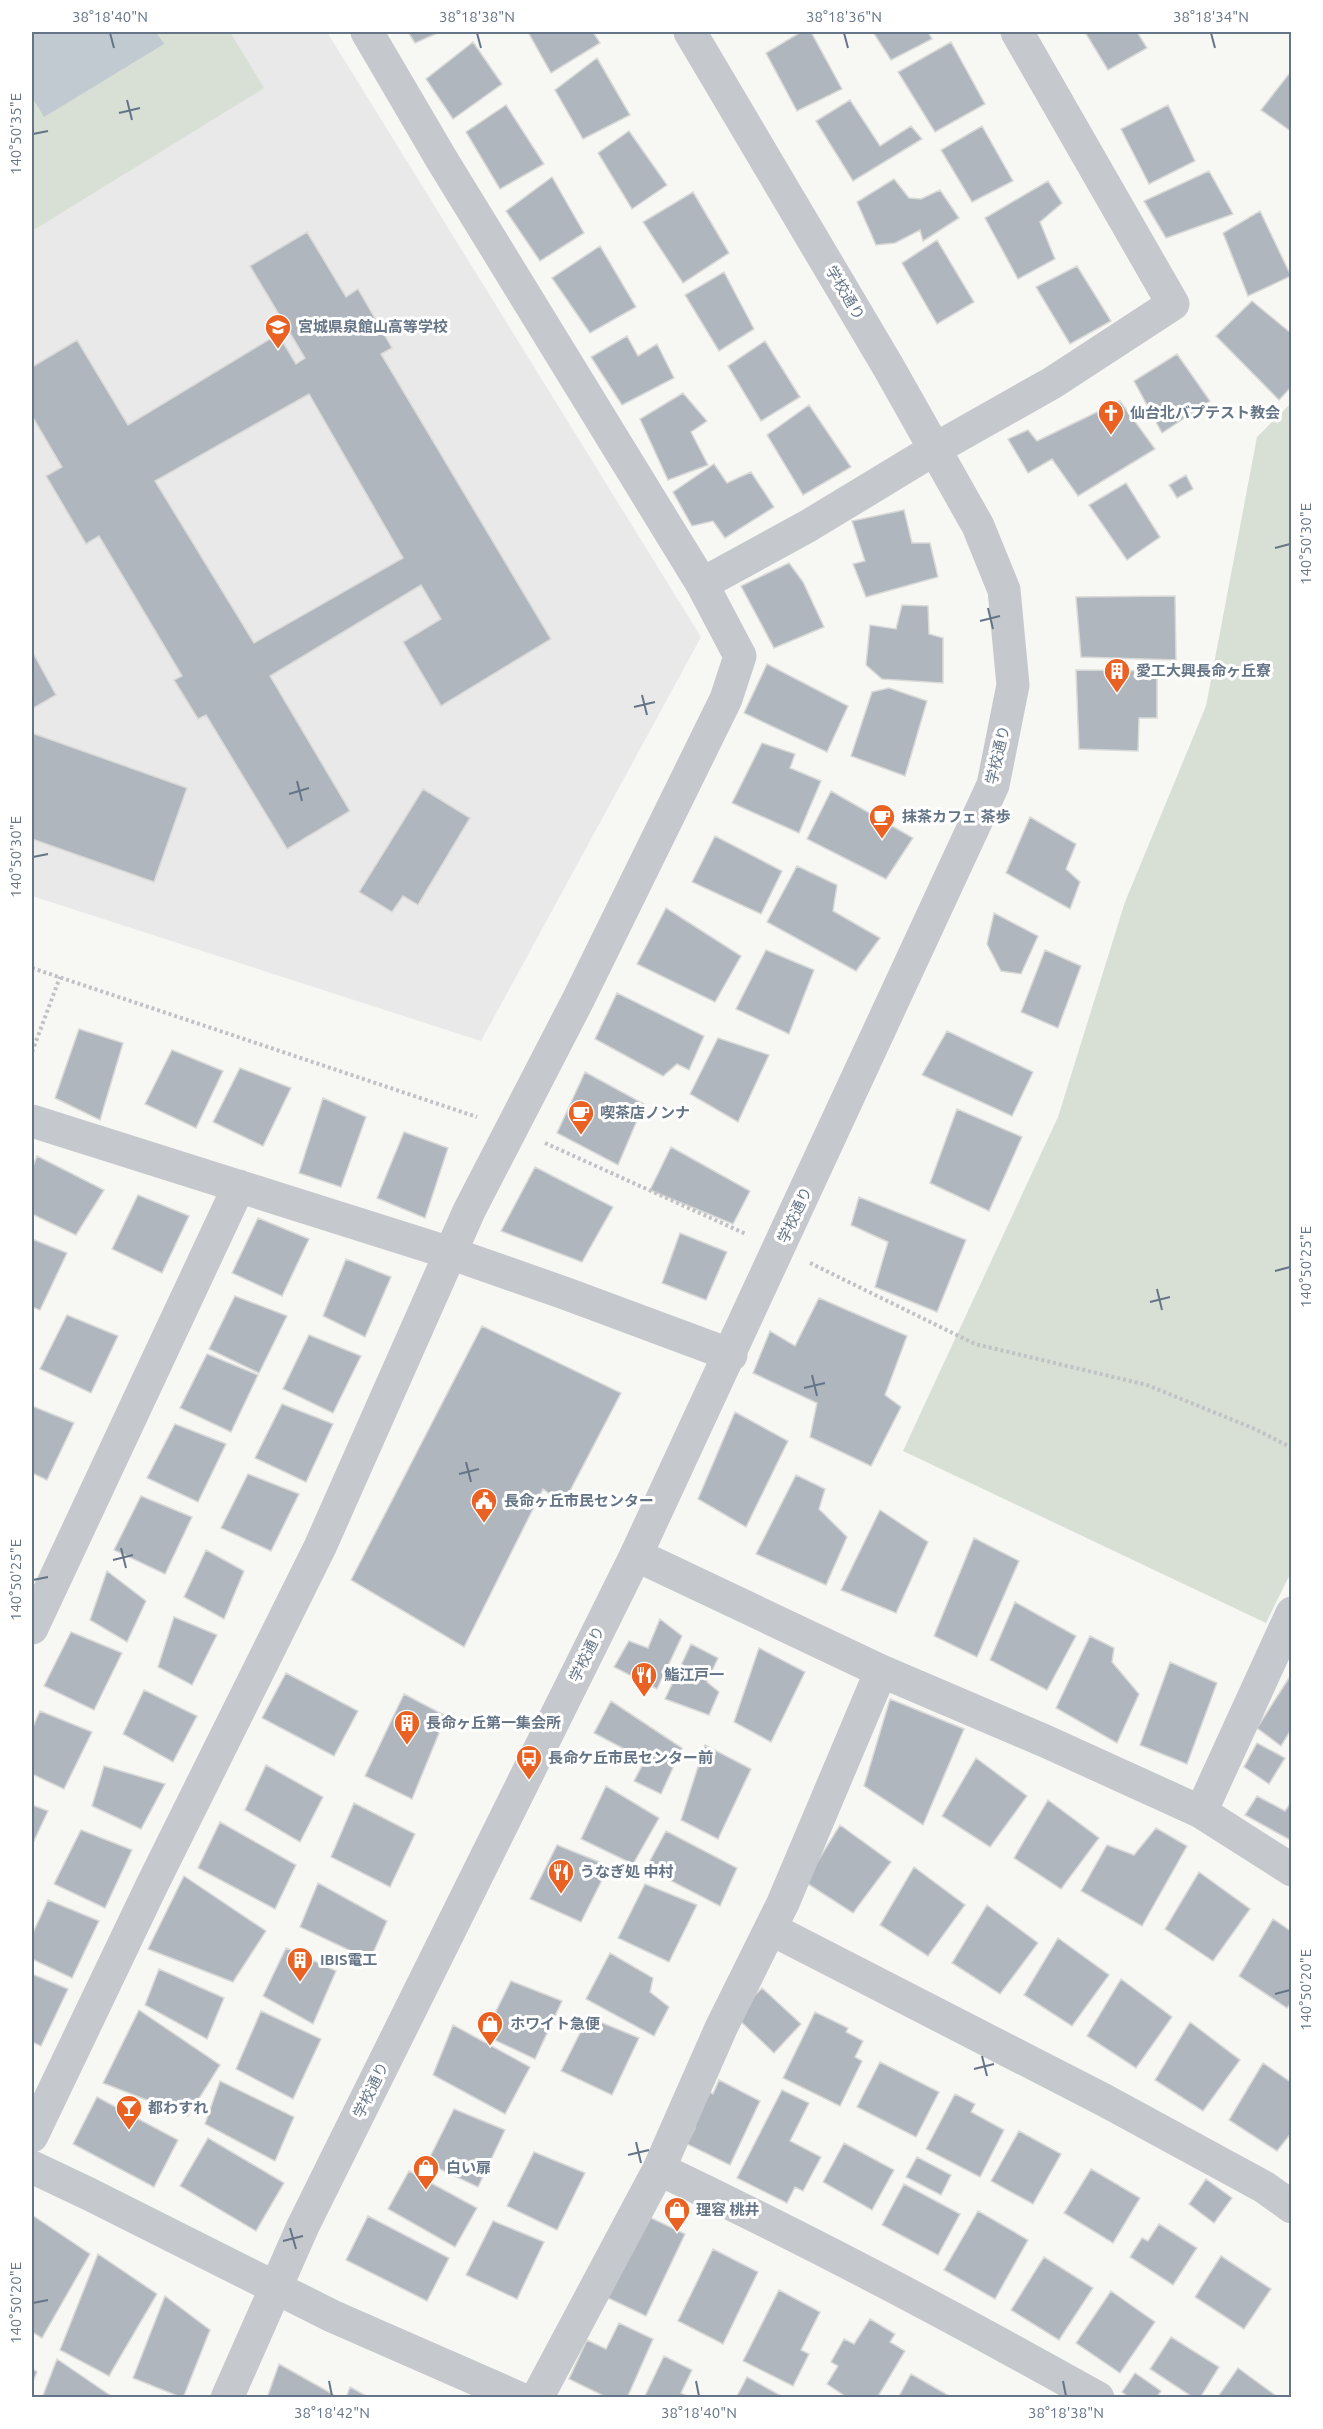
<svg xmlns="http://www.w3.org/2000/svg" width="1323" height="2429" font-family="Ubuntu,'Noto Sans JP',sans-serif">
	<rect width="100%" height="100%" fill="#f7f8f4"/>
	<path fill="#e8e9e8" d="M32,32H327L701,637L481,1041L32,896Z"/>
	<path fill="#d8dfd5" d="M32,32H230L264,88L32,231Z
		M1291,403L1292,1570L1266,1623L903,1451L1058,1117L1125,902L1206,706L1257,437Z"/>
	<path fill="#c0cad0" d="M32,32H156L164,44L44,117L32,97Z"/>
	<path fill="#afb6bd" stroke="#d9d9d7" stroke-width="1.5" fill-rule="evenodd" d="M408,32H440L415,43Z
		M528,32H593L600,43L551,73Z
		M801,32H811L842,89L797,111L766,53Z
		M873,32H928L932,39L891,60Z
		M1085,32H1137L1147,48L1108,70Z
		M473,42L502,84L453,119L426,79Z
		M951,42L985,104L935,132L898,72Z
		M597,58L630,115L583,139L555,90Z
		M1292,70V132L1261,110Z
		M850,100L880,146L911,126L922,139L853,181L816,121Z
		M506,105L544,164L500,189L466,132Z
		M1168,105L1195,161L1149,184L1121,129Z
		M982,126L1013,181L972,202L941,150Z
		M629,131L667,185L632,209L598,153Z
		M1209,171L1233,214L1166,238L1144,201Z
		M552,177L584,233L540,261L506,211Z
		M894,179L909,198L921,199L940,190L959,218L923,241L920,230L895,243L876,245L857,202Z
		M1048,181L1062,203L1040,222L1055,259L1018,279L985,218Z
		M693,192L729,253L683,283L643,222Z
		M1260,211L1291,276L1248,296L1223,233Z
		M307,232L346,297L358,289L392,348L381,354L551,639L441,706L403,642L441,619L421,585L270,676L350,811L287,849L206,715L198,719L174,680L182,676L99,536L86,544L46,476L62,467L32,416V367L77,340L128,425L278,334L296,364L305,358L250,266ZM309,394L403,558L254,643L155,481Z
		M937,240L974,302L937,324L902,263Z
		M600,246L636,307L590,333L552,278Z
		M1077,266L1111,321L1070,344L1036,287Z
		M724,272L754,329L719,351L685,295Z
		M1252,301L1292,334V386L1279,400L1216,336Z
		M627,336L638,356L657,344L674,378L622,405L591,357Z
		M765,341L800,397L761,421L728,366Z
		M1177,354L1210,401L1162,433L1134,381Z
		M683,393L707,421L691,432L708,465L668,480L640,419Z
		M1120,401L1155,449L1078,496L1052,459L1028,473L1008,439L1028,430L1037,441Z
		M809,405L851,467L803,495L767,435Z
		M714,464L727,483L751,472L774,507L725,538L713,521L692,526L673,492Z
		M1186,475L1193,489L1177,498L1169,485Z
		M1126,483L1160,537L1127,560L1089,505Z
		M904,510L912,543H930L938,577L866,597L853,564L865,561L852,521Z
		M789,563L803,582L824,627L774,648L741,586Z
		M1175,596L1176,660L1081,657L1076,597Z
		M902,605L928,606L929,634L943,638V683L882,679L866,665L870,625L896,629Z
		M32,651L56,695L32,709Z
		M767,664L848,706L827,752L744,713Z
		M1076,670L1157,671V718H1139L1138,751L1079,749Z
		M889,688L927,701L905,776L851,756L872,692Z
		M32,733L187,788L154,882L32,839Z
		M762,743L795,754L790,768L821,781L799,833L732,803Z
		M423,789L470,818L418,905L403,896L392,912L359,892Z
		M831,791L913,838L886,879L807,839Z
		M1030,817L1076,844L1066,869L1080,882L1070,909L1006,873Z
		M715,836L782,871L761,914L692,882Z
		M797,866L837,885L833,911L880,938L856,971L767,922Z
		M666,908L741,956L715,1002L637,964Z
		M994,913L1038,936L1021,974L1001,971L987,944Z
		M766,950L814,970L789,1034L736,1009Z
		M1045,950L1081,966L1058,1028L1021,1012Z
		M617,993L704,1036L689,1070L677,1064L663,1076L595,1039Z
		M79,1029L123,1043L100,1120L55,1098Z
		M947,1031L1033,1072L1012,1116L922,1075Z
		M718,1038L769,1055L738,1122L690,1094Z
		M172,1050L223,1071L196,1128L145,1104Z
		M240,1068L291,1088L263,1146L213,1122Z
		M585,1072L644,1104L618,1165L557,1133Z
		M323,1098L366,1117L341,1187L299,1173Z
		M957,1109L1022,1137L989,1211L930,1183Z
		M404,1132L448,1148L425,1218L377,1198Z
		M671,1147L750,1191L733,1224L650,1190Z
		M37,1156L104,1190L76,1235L32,1214V1169Z
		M535,1167L613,1207L582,1262L501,1231Z
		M138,1195L189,1216L162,1273L112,1249Z
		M859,1197L966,1240L937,1312L875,1287L888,1242L851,1225Z
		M258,1218L309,1239L282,1296L232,1273Z
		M680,1233L727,1252L706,1300L662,1283Z
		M32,1239L67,1253L40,1310L32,1307Z
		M346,1259L391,1277L365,1337L323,1316Z
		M235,1296L287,1316L259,1373L209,1349Z
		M819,1298L907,1336L885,1395L901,1407L871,1466L810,1437L817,1403L753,1373L770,1331L795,1346Z
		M67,1315L118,1336L91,1393L40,1369Z
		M482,1326L621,1393L563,1504L543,1489L464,1647L351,1580Z
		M309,1335L361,1356L333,1413L283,1389Z
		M207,1354L258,1375L231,1432L180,1408Z
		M282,1404L333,1424L306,1482L255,1458Z
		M32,1406L74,1423L47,1480L32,1473Z
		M735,1412L788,1441L746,1527L698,1499Z
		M175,1424L226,1444L198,1502L147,1478Z
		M248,1474L299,1494L271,1551L221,1528Z
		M796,1475L825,1489L819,1509L847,1537L826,1585L756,1554Z
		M141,1496L192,1517L165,1574L114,1550Z
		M880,1510L928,1542L896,1613L841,1590Z
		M974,1538L1019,1561L977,1657L934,1636Z
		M206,1550L244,1571L224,1619L184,1597Z
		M107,1571L146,1601L127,1642L90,1620Z
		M1015,1602L1076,1636L1047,1690L990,1660Z
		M174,1617L217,1635L192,1685L158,1667Z
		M660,1619L682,1636L657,1689L614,1667L629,1641L648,1648Z
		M71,1632L122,1653L94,1710L44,1686Z
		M1090,1636L1114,1648L1112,1662L1139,1694L1117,1743L1056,1708Z
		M691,1644L718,1658L707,1682L719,1692L709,1715L665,1699Z
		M759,1648L805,1672L771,1742L734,1722Z
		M1170,1662L1217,1683L1187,1764L1140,1745Z
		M286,1673L358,1711L334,1756L262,1718Z
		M1289,1678L1292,1679V1728L1281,1746L1257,1728Z
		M144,1690L197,1716L173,1762L123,1734Z
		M404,1694L446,1716L412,1799L365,1776Z
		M890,1699L964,1729L923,1825L864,1786Z
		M611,1701L682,1748L661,1794L634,1781L645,1760L594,1733Z
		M40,1711L92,1732L64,1789L32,1774V1729Z
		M1257,1743L1285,1758L1269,1784L1244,1767Z
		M705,1745L751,1769L718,1839L681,1820Z
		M976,1758L1027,1796L990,1847L942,1816Z
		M266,1765L323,1797L300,1842L245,1810Z
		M104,1766L165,1784L141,1829L92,1806Z
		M606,1786L659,1818L633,1864L581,1839Z
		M1257,1796L1285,1811L1292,1801V1841L1245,1815Z
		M1048,1800L1099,1838L1061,1889L1014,1858Z
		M354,1803L415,1834L390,1887L331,1857Z
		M32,1805L48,1811L32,1845Z
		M220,1822L296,1865L275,1909L198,1868Z
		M840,1825L891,1862L853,1913L805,1882Z
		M1156,1828L1187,1846L1142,1926L1081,1891L1107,1845L1134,1855Z
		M81,1830L132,1850L105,1908L54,1884Z
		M666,1831L737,1868L720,1906L646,1868Z
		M557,1845L609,1866L581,1922L530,1899Z
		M914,1867L965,1905L928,1956L880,1925Z
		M1199,1872L1250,1909L1213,1961L1165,1929Z
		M184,1876L266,1931L233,1982L148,1949Z
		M318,1883L387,1921L370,1960L300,1927Z
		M645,1884L697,1905L669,1962L618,1938Z
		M48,1900L99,1921L72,1978L32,1959V1935Z
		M987,1905L1038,1943L1000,1994L952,1963Z
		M1273,1919L1292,1932V2002L1287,2008L1239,1976Z
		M1058,1938L1109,1975L1072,2026L1024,1995Z
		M286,1948L336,1971L313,2024L263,1996Z
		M610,1953L653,1978L650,1992L669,2007L654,2036L586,1999Z
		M159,1969L224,1998L207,2039L145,2005Z
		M32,1974L68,1989L41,2046L32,2042Z
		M1121,1979L1172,2017L1136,2068L1087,2036Z
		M511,1981L562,2001L535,2059L484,2035Z
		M762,1988L801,2024L774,2053L735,2016Z
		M139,2010L220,2065L188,2116L103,2083Z
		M261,2011L321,2039L293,2099L236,2069Z
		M815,2012L848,2028L846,2032L863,2041L855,2057L862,2061L840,2106L783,2078Z
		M588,2017L639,2038L612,2095L561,2071Z
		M1190,2022L1240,2060L1203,2111L1155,2080Z
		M453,2025L530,2067L505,2114L433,2075Z
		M880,2062L939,2092L916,2137L857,2107Z
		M1263,2063L1292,2083V2132L1277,2151L1229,2120Z
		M719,2080L760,2101L730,2165L687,2144L695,2128L687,2124L704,2089L713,2094Z
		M220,2081L294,2117L275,2161L205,2124Z
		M782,2090L809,2103L790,2141L821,2157L803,2191L795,2187L787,2203L737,2178Z
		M955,2094L975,2104L971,2112L1004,2130L980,2177L926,2149Z
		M97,2097L178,2140L154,2187L73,2144Z
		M454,2109L505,2130L478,2187L427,2163Z
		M1019,2131L1061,2154L1033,2204L991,2181Z
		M208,2138L284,2183L256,2231L180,2186Z
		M844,2143L894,2170L872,2210L823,2182Z
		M534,2152L585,2173L557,2230L507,2206Z
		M917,2157L951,2175L941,2195L906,2177Z
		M1091,2169L1140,2198L1113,2243L1064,2213Z
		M409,2171L477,2208L455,2247L388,2209Z
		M1206,2179L1232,2198L1214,2223L1189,2204Z
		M904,2184L960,2214L938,2255L882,2225Z
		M978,2211L1028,2240L995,2299L944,2270Z
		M32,2215L90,2254L42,2338L32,2332Z
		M368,2216L449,2258L427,2301L346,2260Z
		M647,2216L685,2234L646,2316L608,2298Z
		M493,2221L544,2242L517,2299L466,2275Z
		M1159,2224L1197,2248L1173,2285L1130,2257L1142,2238L1148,2241Z
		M713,2249L758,2272L723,2344L678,2321Z
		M98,2254L157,2294L109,2376L60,2350Z
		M1221,2256L1271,2289L1244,2329L1195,2297Z
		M1044,2257L1093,2288L1059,2340L1011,2310Z
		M779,2290L820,2312L801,2350L809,2354L793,2386L743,2361Z
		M1111,2291L1155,2322L1120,2373L1076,2343Z
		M165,2296L210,2330L183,2398L133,2378Z
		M870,2319L895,2334L890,2342L905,2351L877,2398H848L827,2384L838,2366L831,2362L844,2339L854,2344Z
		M619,2323L653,2339L627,2398H608L569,2379L587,2340L606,2349Z
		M1171,2337L1219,2367L1200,2398H1194L1150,2369Z
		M664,2356L692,2370L681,2393L691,2398H644Z
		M57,2359L114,2398H42Z
		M279,2364L336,2396L335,2398H267Z
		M32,2368L37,2372L32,2384Z
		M1238,2368L1279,2398H1217Z
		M1135,2373L1161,2391L1156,2398H1130L1122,2392Z
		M911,2374L953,2398H898Z
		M747,2377L785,2398H736Z
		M350,2387L370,2398H346Z"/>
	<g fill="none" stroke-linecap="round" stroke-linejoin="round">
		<path stroke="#c1c2c5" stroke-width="4" stroke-dasharray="3 3" stroke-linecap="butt" d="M32,968L477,1117
			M32,1052L60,977
			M545,1143L746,1234
			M810,1263L975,1344L1147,1385L1255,1429L1292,1448"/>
		<path stroke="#c5c8cc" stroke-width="33" d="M702,584L808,526L935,449L1052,383L1173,304L1017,32
			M32,1121L450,1253L567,1294L731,1355
			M636,1555L881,1671L1045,1741L1201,1812L1292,1870
			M32,1628L239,1186
			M1201,1812L1292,1613
			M771,1929L1104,2100L1264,2187L1292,2207
			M32,2136L152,1885L320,1547L469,1211L578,1000L726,699L740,656L702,584L442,160L367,32
			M659,2169C808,2240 954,2317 1098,2398
			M537,2398L659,2169L721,2028L783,1903L881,1671"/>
		<path stroke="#c5c8cc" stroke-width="33" d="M32,2167L89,2194L332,2316L519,2398
			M227,2398L303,2226L636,1555L993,785L1013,685L1004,590L978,526L889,368L690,32"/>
	</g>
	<path fill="none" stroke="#657587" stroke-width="2" d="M110,33L114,48M477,33L481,48M844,33L848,48M1211,33L1215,48M127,100L132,120M119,113L140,108M33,134L48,131M1275,548L1290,544M988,608L993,629M980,621L1000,616M642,695L647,715M634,707L655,702M297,781L302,801M289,794L309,788M33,857L48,854M1275,1271L1290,1267M1157,1289L1162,1310M1150,1302L1170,1297M812,1375L817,1396M804,1388L825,1383M466,1462L471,1482M459,1474L479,1469M121,1548L126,1568M113,1560L133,1555M33,1580L48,1577M1275,1994L1290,1990M982,2056L987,2076M974,2069L994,2064M636,2142L641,2163M628,2155L649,2150M290,2228L296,2249M283,2241L303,2236M33,2303L48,2300M329,2381L332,2396M696,2381L699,2396M1063,2381L1066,2396"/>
	<defs>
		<g id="school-pin" transform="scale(1.35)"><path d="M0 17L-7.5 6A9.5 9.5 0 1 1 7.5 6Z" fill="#e96223" stroke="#fff"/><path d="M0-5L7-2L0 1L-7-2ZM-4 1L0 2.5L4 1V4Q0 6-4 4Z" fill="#fff"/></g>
		<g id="church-pin" transform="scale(1.35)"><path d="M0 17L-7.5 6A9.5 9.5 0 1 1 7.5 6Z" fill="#e96223" stroke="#fff"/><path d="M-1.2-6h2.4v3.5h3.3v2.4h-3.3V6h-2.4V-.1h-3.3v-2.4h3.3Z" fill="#fff"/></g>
		<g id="building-pin" transform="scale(1.35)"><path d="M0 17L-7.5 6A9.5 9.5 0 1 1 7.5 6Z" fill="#e96223" stroke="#fff"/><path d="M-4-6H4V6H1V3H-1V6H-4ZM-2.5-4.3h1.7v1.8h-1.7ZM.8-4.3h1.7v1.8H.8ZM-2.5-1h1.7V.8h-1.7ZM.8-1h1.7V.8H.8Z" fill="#fff"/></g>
		<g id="cafe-pin" transform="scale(1.35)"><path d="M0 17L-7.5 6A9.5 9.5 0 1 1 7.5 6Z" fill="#e96223" stroke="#fff"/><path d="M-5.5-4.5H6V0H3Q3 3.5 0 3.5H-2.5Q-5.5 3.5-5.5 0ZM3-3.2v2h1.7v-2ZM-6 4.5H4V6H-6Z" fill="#fff"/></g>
		<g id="civic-pin" transform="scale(1.35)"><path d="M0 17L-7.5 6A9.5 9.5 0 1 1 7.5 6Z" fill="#e96223" stroke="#fff"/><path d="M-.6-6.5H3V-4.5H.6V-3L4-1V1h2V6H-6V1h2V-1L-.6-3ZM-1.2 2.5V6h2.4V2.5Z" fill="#fff"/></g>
		<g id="restaurant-pin" transform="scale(1.35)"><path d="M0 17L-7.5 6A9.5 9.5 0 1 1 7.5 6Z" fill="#e96223" stroke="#fff"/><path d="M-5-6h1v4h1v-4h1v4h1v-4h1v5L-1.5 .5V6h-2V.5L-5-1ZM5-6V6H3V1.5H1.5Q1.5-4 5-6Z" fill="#fff"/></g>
		<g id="bus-pin" transform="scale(1.35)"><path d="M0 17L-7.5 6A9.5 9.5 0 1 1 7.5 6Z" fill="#e96223" stroke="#fff"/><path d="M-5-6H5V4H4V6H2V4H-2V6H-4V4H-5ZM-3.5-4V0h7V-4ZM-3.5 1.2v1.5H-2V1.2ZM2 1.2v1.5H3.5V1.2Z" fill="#fff"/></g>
		<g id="shop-pin" transform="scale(1.35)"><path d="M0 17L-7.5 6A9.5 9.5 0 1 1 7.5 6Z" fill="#e96223" stroke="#fff"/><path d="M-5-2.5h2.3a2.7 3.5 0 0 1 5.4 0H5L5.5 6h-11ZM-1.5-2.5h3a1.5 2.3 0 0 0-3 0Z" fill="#fff"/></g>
		<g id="bar-pin" transform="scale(1.35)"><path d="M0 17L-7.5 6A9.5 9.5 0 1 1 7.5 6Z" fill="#e96223" stroke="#fff"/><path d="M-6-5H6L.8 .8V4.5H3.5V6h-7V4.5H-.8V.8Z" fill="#fff"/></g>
	</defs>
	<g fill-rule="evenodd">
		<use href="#school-pin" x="278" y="327"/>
		<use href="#church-pin" x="1111" y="413"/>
		<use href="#building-pin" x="1117" y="671"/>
		<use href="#cafe-pin" x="882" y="817"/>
		<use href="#cafe-pin" x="581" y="1113"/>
		<use href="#civic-pin" x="484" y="1501"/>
		<use href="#restaurant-pin" x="644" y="1675"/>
		<use href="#building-pin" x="407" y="1723"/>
		<use href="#bus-pin" x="529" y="1758"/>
		<use href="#restaurant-pin" x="561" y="1872"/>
		<use href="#building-pin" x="300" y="1960"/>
		<use href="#shop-pin" x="490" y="2024"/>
		<use href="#bar-pin" x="129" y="2108"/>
		<use href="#shop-pin" x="426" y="2168"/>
		<use href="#shop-pin" x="677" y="2210"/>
	</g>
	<g text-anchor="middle" stroke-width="6" stroke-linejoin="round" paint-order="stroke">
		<g font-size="15" fill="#657587" stroke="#fff">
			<text transform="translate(845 293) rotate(59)" y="5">学校通り</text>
			<text transform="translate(998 755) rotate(-77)" y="5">学校通り</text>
			<text transform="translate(795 1215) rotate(-65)" y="5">学校通り</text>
			<text transform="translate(587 1654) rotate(-64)" y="5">学校通り</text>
			<text transform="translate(371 2090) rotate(-64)" y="5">学校通り</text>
		</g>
		<g font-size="15" font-weight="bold" fill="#657587" stroke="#fff" text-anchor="start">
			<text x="298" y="332">宮城県泉館山高等学校</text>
			<text x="1130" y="418">仙台北バプテスト教会</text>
			<text x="1136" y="676">愛工大興長命ヶ丘寮</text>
			<text x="902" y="822">抹茶カフェ 茶歩</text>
			<text x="600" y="1118">喫茶店ノンナ</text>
			<text x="504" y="1506">長命ヶ丘市民センター</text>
			<text x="664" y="1680">鮨江戸一</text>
			<text x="426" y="1728">長命ヶ丘第一集会所</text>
			<text x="548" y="1763">長命ケ丘市民センター前</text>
			<text x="580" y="1877">うなぎ処 中村</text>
			<text x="320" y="1965">IBIS電工</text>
			<text x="510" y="2029">ホワイト急便</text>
			<text x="148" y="2113">都わすれ</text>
			<text x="446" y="2173">白い扉</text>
			<text x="696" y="2215">理容 桃井</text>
		</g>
	</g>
	<rect width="1323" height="2429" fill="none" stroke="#ffffff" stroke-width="66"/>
	<rect x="33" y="33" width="1257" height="2363" fill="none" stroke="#657587" stroke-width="2"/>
	<g font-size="15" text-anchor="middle" fill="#657587">
		<text x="110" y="22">38°18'40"N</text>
		<text x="477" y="22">38°18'38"N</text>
		<text x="844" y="22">38°18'36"N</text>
		<text x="1211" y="22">38°18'34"N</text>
		<text transform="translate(16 134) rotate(-90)" y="5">140°50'35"E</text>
		<text transform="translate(1306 544) rotate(-90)" y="5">140°50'30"E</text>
		<text transform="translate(16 857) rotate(-90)" y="5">140°50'30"E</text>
		<text transform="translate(1306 1267) rotate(-90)" y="5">140°50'25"E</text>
		<text transform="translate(16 1580) rotate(-90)" y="5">140°50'25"E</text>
		<text transform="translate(1306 1990) rotate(-90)" y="5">140°50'20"E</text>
		<text transform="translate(16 2303) rotate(-90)" y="5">140°50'20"E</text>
		<text x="332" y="2418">38°18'42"N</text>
		<text x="699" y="2418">38°18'40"N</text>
		<text x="1066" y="2418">38°18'38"N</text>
	</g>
</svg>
